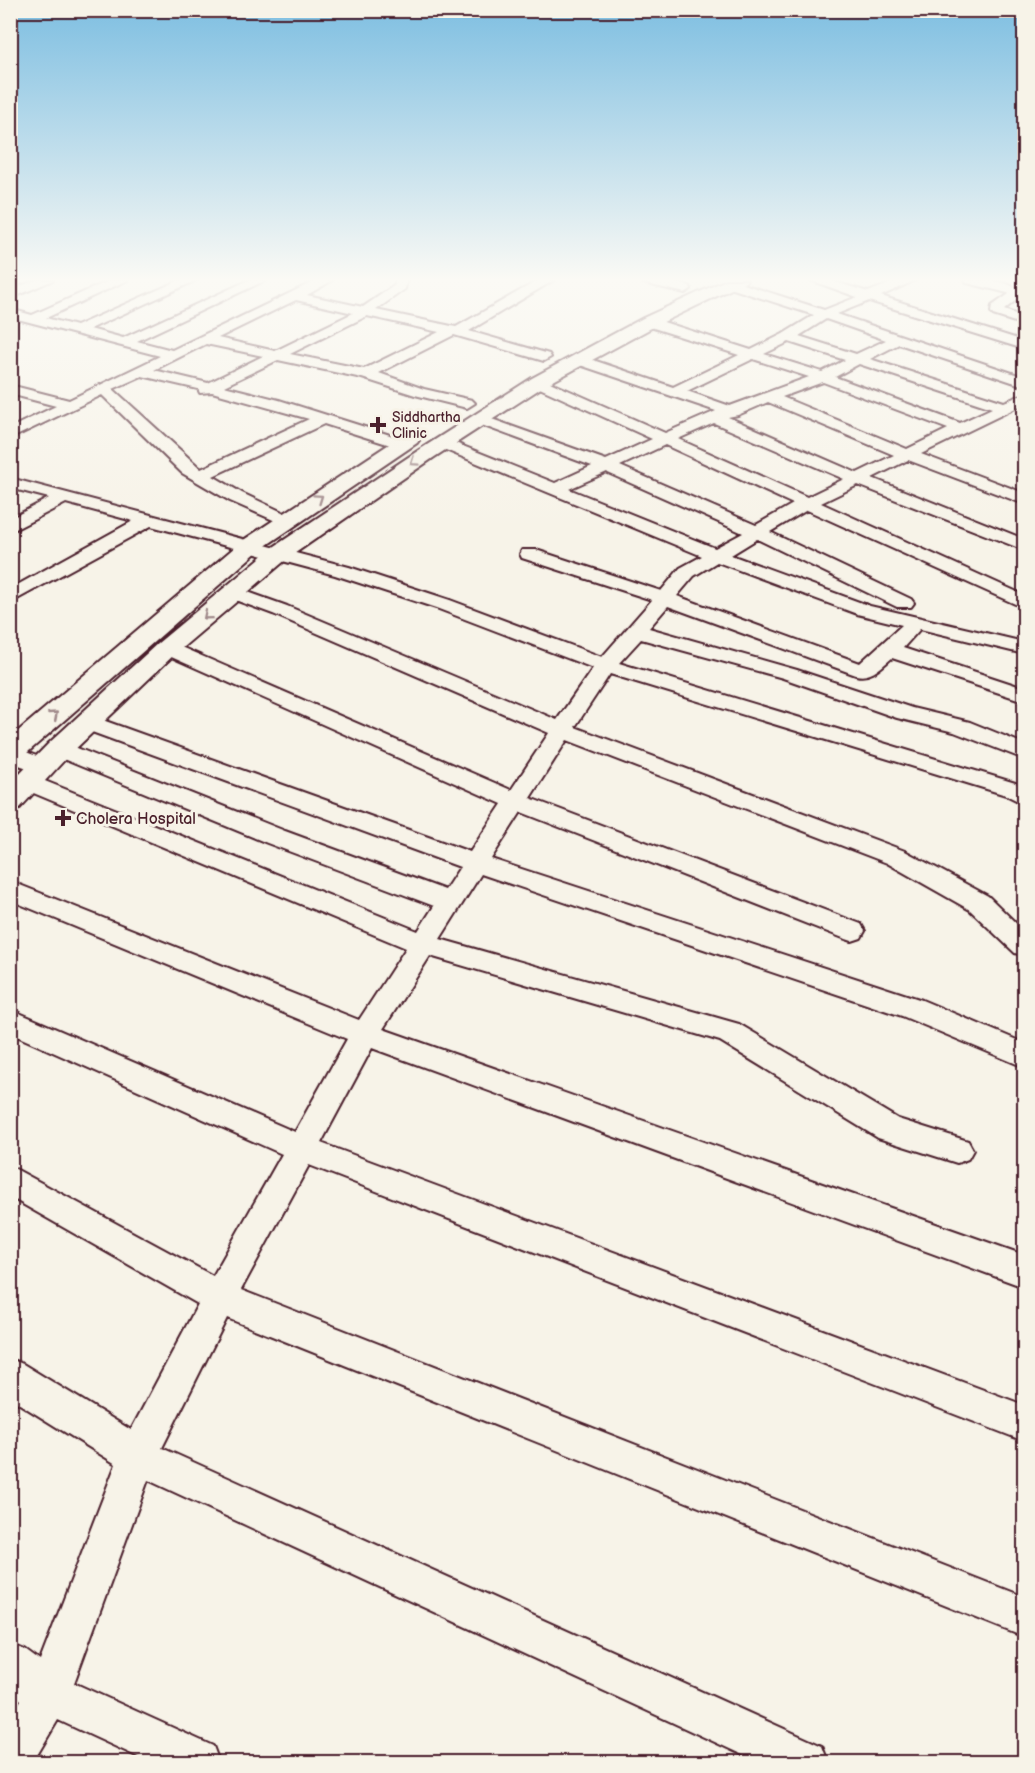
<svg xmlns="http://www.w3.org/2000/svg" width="1035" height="1773" font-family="'Balsamiq Sans',sans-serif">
	<rect width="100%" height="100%" fill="#f7f3e8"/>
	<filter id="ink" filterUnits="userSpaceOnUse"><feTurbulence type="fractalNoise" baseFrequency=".0167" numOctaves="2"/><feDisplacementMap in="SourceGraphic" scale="12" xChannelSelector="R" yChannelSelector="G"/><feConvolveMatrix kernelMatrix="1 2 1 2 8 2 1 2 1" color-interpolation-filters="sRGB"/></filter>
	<g filter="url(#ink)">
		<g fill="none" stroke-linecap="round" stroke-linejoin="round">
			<g stroke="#4a1f2b" stroke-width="4">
				<path id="minor" d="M36,280H53L10,299V290Z
					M111,280H128L46,318L76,326L180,280H197L90,329L123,338L249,280H266L137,341L172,350L317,280H333L307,295L363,307L395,285V280H407L405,289L376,310L456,327L539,280H554L469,331L549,354L551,357L544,361L454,335L379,373L424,389L472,400L475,403L467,408L415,395L362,378L278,360L224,386L279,400L409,441L411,444L403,449L324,424L213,476L242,493L293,517L296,521L293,525L287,526L230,501L182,473L102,395L10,439V428L56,406L10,394V385L69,400L160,356L10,317V309L32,315ZM296,300L353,313L275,351L218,338ZM367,316L439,332L364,369L290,354ZM206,344L263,356L208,383L154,370ZM142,376L198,389L200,393L212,392L309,419L201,469L113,389Z
					M641,280H664L690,286L691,289L685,293L643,283Z
					M731,280L824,310L857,297L810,280H829L868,292L899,280H916L881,296L1024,341V349L869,301L837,314L1024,377V386L899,344L870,359L1004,402L1024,394V404L921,454L1024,493V504L908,460L872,478L1024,539V550L858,485L821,503L1024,595V608L807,510L770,532L911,599L914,603L911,607H897L757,539L731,555L870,606L1024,642V654L920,629L903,648L1024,688V701L892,658C881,667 871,679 856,675L668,606L649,628L797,670L912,708L970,722L1024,744V759L954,732L897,718L783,678L641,639L619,663L1022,785L1024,786V804L1006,795L610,674L575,727L905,851L988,896L1024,931V956L1015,953L970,910L887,863L567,740L530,798L861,924L865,931L861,938L852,941L843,938L521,812L491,859L922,1000L1024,1043V1067L902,1016L481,874L440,939L739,1024L898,1119L968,1141L973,1150L968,1159L957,1163L878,1138L720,1041L430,956L383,1029L1024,1255V1287L372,1048L321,1143L1024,1405V1441L309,1165L241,1290L1024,1597V1637L227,1318L162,1448L822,1746L828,1762H758L148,1480L74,1683L213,1746L219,1762H149L58,1720L33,1762H10V1718L21,1700L10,1691V1644L25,1650L40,1661L116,1464L10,1398V1359L23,1364L131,1430L198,1304L10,1197V1166L213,1276L282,1154L10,1033V1009L295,1132L347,1039L10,900V881L359,1020L406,948L19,787L15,782L19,777L27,774L35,777L418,931L434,906L267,843L51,754L48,749L51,744L59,742L67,744L285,831L445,890L460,867L81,728L78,723L81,718L89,716L97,718L470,852L502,804L160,652L157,648L160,644H174L511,790L549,733L273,614L227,597L224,593L227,589L234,587L287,606L557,720L593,668L436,608L335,575L151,526L10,603V589L133,521L66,503L10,532V519L49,498L10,488V478L349,567L450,600L602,657L652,600L522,558L520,554L522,550H536L661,591L680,568L702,556L436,446L434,443L436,440H448L555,483L592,466L476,423L473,420L476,417H486L606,460L652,439L533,385L531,382L533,379H543L665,433L716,411L574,363L572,360L574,357H584L673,387L739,355L644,325L642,322L644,319H654L751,350L783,334L814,315L727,287L725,284ZM826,319L886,340L856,354L799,336ZM789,342L845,360L822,372L764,354ZM753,359L809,377L730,406L687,391ZM859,364L992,408L960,423L835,377ZM823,382L948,429L907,449L782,397ZM768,402L894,455L857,473L728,417L738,415ZM714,423L844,479L807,497L678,439ZM665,445L793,504L756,525L620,466ZM607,472L608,473L743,533L715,548L569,489ZM717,562L857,614L902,625L860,663L677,596L694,576Z
					M965,280C983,280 1011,279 1022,294L1021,296L1004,310L1024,317V325L993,315L991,312L992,306L1009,294L1008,293L967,283Z
					M10,746L50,761L53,766L50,771L42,773L10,762Z"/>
			</g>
			<g stroke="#4a1f2b" stroke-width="4">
				<path id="tertiary" d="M726,280H747L744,283L655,326L544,386L433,458L288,558L176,653L69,755L20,808L10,810V783L49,743L158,643L272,548L419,450L532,378L643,318Z
					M410,433L417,435L420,439L417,443L258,551L20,759L10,762V738L242,541L403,435Z"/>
			</g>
			<use href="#minor" fill="#f7f3e8" fill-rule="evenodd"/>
			<use href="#tertiary" fill="#f7f3e8" fill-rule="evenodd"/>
		</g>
		<defs><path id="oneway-chevron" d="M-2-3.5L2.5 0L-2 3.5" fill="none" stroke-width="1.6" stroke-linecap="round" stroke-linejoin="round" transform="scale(1.5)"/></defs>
		<g stroke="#a0898a">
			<use href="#oneway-chevron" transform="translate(414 462) rotate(146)"/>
			<use href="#oneway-chevron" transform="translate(319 498) rotate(-35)"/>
			<use href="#oneway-chevron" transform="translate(207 616) rotate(140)"/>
			<use href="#oneway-chevron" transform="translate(54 715) rotate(-41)"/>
		</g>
	</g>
	<linearGradient id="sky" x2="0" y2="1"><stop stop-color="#7dbee1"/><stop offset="0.53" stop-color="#fbfaf5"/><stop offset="1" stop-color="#fbfaf5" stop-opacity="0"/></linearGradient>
	<rect width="1035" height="528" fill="url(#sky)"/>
	<g fill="#4a1f2b" stroke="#f7f3e8" stroke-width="2">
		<path d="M375 416h6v6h6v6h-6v6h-6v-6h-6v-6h6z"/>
		<path d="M60 809h6v6h6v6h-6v6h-6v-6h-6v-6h6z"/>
	</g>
	<g text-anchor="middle" stroke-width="6" stroke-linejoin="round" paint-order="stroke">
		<g font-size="14" fill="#4a1f2b" stroke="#f7f3e8" text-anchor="start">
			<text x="392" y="422">Siddhartha<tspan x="392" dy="16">Clinic</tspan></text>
		</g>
		<g font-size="16" fill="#4a1f2b" stroke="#f7f3e8" text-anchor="start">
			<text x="76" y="824">Cholera Hospital</text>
		</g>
	</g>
	<rect width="1035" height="1773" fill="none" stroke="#f7f3e8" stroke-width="36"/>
	<rect x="18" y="18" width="999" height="1737" fill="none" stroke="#4a1f2b" stroke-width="2" filter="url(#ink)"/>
</svg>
